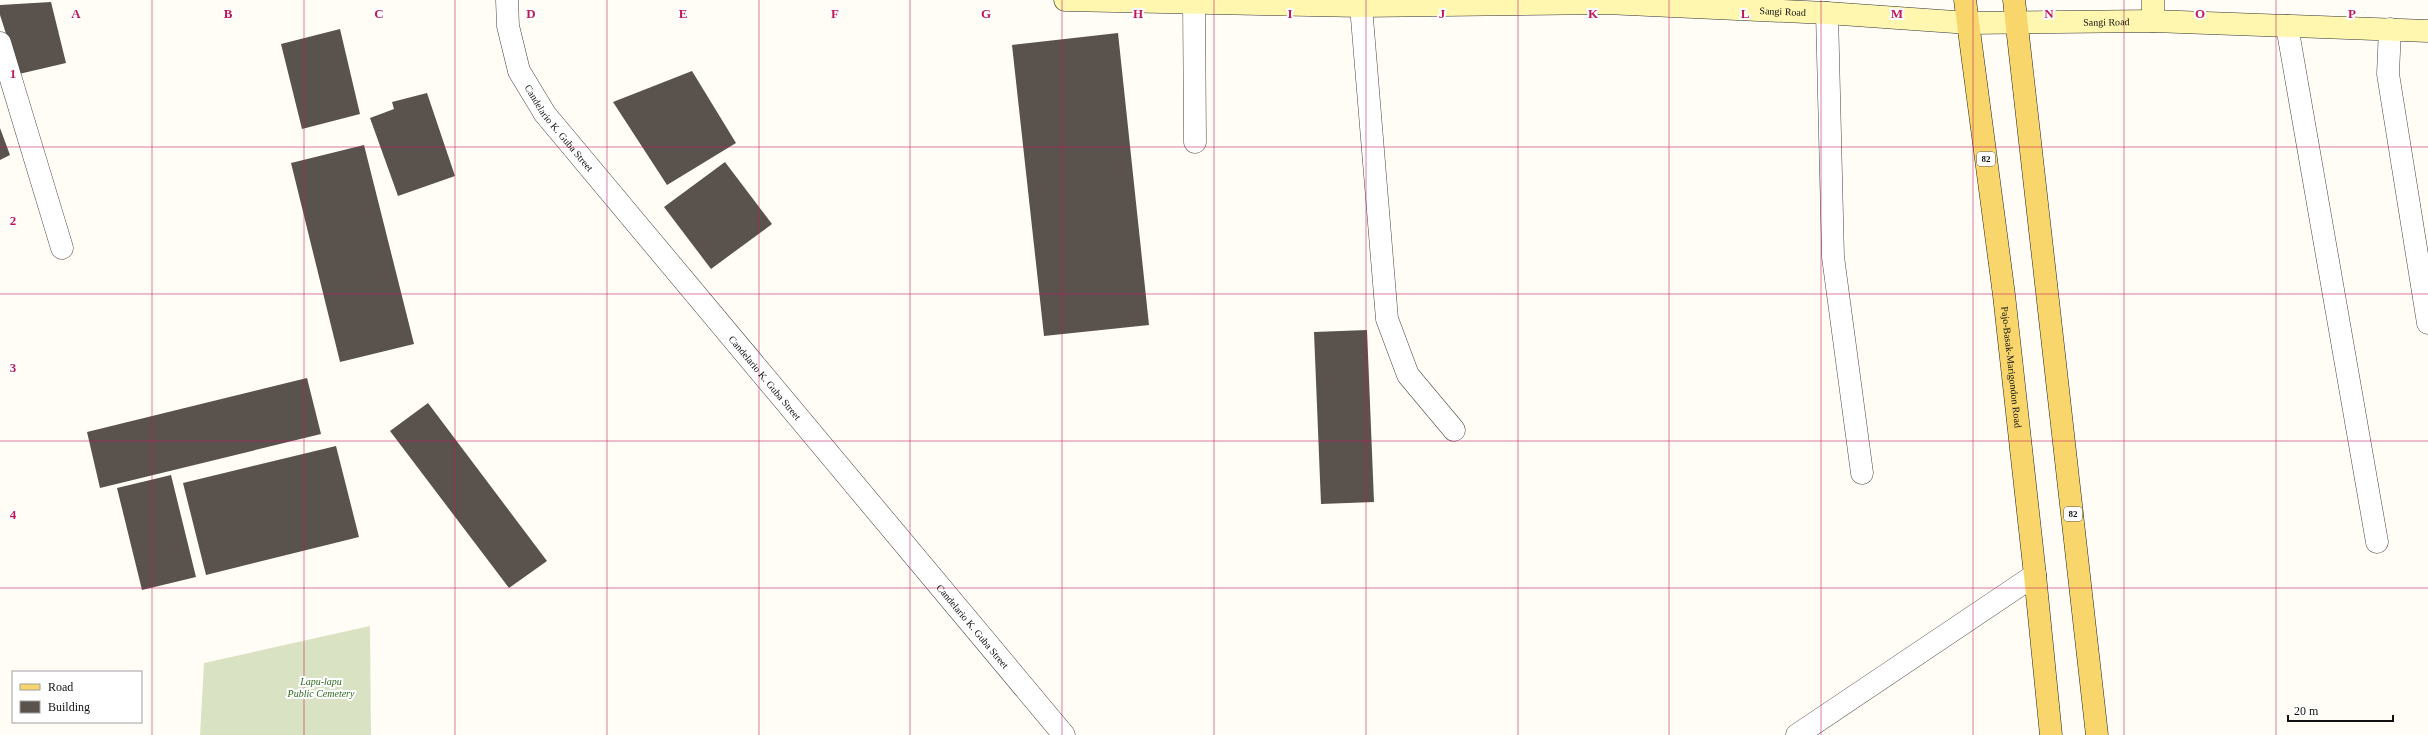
<svg xmlns="http://www.w3.org/2000/svg" width="2428" height="735" font-family="Georgia,serif">
	<rect width="100%" height="100%" fill="#fffdf5"/>
	<path fill="#d9e3c4" d="M370,626L371,735H200L204,663Z"/>
	<path fill="#5a524d" d="M51,2L66,63L19,74L0,15V5Z
		M340,29L360,114L302,129L281,44Z
		M1118,33L1149,325L1044,336L1012,45Z
		M692,71L736,143L667,185L613,102Z
		M427,93L455,176L398,196L370,118L394,109L392,102Z
		M0,128L10,155L0,160Z
		M364,145L414,344L340,362L291,163Z
		M725,162L772,224L711,269L664,207Z
		M1367,330L1374,502L1321,504L1314,332Z
		M307,378L321,434L100,488L87,432Z
		M428,403L547,561L509,588L390,431Z
		M336,446L359,537L206,575L183,483Z
		M171,475L196,577L142,590L117,488Z"/>
	<g fill="none" stroke-linecap="round" stroke-linejoin="round">
		<g stroke="#444" stroke-width="23">
			<g id="street">
				<path id="s1" d="M507,0L508,26L519,71L545,114L1064,735"/>
				<path d="M1194,2L1195,142"/>
				<path d="M1361,6L1387,319L1408,375L1454,430"/>
				<path d="M1827,13L1833,257L1862,473"/>
				<path d="M2287,26L2377,542"/>
				<path d="M2390,29L2388,74L2428,323"/>
				<path d="M0,43L62,248"/>
				<path d="M1797,735L2035,575"/>
			</g>
		</g>
		<g stroke="#333" stroke-width="23">
			<g id="secondary">
				<path id="s2" d="M1065,0L1361,6L1606,3L1827,13L1969,23L2153,21L2428,31"/>
				<path d="M2153,21V0"/>
			</g>
		</g>
		<g stroke="#222" stroke-width="23">
			<g id="primary">
				<path id="s3" d="M1965,0L2004,295L2035,575L2051,735"/>
				<path d="M2014,0L2097,735"/>
			</g>
		</g>
		<use href="#street" stroke="#fff" stroke-width="22"/>
		<use href="#secondary" stroke="#fff6b0" stroke-width="22"/>
		<use href="#primary" stroke="#f9d66b" stroke-width="22"/>
	</g>
	<path fill="none" stroke="#c2185b" stroke-width="1" stroke-opacity="0.55" d="M152,0V735M304,0V735M455,0V735M607,0V735M759,0V735M910,0V735M1062,0V735M1214,0V735M1366,0V735M1518,0V735M1669,0V735M1821,0V735M1973,0V735M2124,0V735M2276,0V735M0,147H2428M0,294H2428M0,441H2428M0,588H2428"/>
	<g text-anchor="middle" stroke-width="4" stroke-linejoin="round" paint-order="stroke">
		<g fill="#fff" stroke="#585858" stroke-width="1">
			<rect x="1977" y="152" width="18" height="14" rx="3"/>
			<rect x="2064" y="507" width="18" height="14" rx="3"/>
		</g>
		<g font-size="9" font-weight="bold" fill="#111">
			<text x="1986" y="162">82</text>
			<text x="2073" y="517">82</text>
		</g>
		<g font-size="10" fill="#111" stroke="#fff">
			<text dy="4" stroke="none"><textPath href="#s2" startOffset="718">Sangi Road</textPath></text>
			<text dy="4" stroke="none"><textPath href="#s2" startOffset="1042">Sangi Road</textPath></text>
			<text dy="4" stroke="none"><textPath href="#s1" startOffset="142">Candelario K. Guba Street</textPath></text>
			<text dy="4" stroke="none"><textPath href="#s3" startOffset="370">Pajo-Basak-Marigondon Road</textPath></text>
			<text dy="4" stroke="none"><textPath href="#s1" startOffset="466">Candelario K. Guba Street</textPath></text>
			<text dy="4" stroke="none"><textPath href="#s1" startOffset="790">Candelario K. Guba Street</textPath></text>
		</g>
		<g font-size="10" font-style="italic" fill="#2f6b1f" stroke="#fff">
			<text x="321" y="685">Lapu-lapu<tspan x="321" dy="12">Public Cemetery</tspan></text>
		</g>
	</g>
	<g font-size="13" text-anchor="middle" font-weight="bold" fill="#c2185b" stroke="#fff" stroke-width="4" stroke-linejoin="round" paint-order="stroke">
		<text x="76" y="18">A</text>
		<text x="228" y="18">B</text>
		<text x="379" y="18">C</text>
		<text x="531" y="18">D</text>
		<text x="683" y="18">E</text>
		<text x="835" y="18">F</text>
		<text x="986" y="18">G</text>
		<text x="1138" y="18">H</text>
		<text x="1290" y="18">I</text>
		<text x="1442" y="18">J</text>
		<text x="1593" y="18">K</text>
		<text x="1745" y="18">L</text>
		<text x="1897" y="18">M</text>
		<text x="2049" y="18">N</text>
		<text x="2200" y="18">O</text>
		<text x="2352" y="18">P</text>
		<text x="13" y="78">1</text>
		<text x="13" y="225">2</text>
		<text x="13" y="372">3</text>
		<text x="13" y="519">4</text>
	</g>
	<rect x="12" y="671" width="130" height="52" fill="#ffffff" stroke="#a0a0a0"/>
	<rect x="20" y="684" width="20" height="6" fill="#f9d66b" stroke="#a0a0a0"/>
	<text x="48" y="691" font-size="12" fill="#111111">Road</text>
	<rect x="20" y="701" width="20" height="12" fill="#5a524d" stroke="#a0a0a0"/>
	<text x="48" y="711" font-size="12" fill="#111111">Building</text>
	<path d="M2288 715v6h105v-6" fill="none" stroke="#111111" stroke-width="2"/>
	<text x="2294" y="715" font-size="12" fill="#111111" stroke="#ffffff" stroke-width="3" paint-order="stroke">20 m</text>
</svg>
